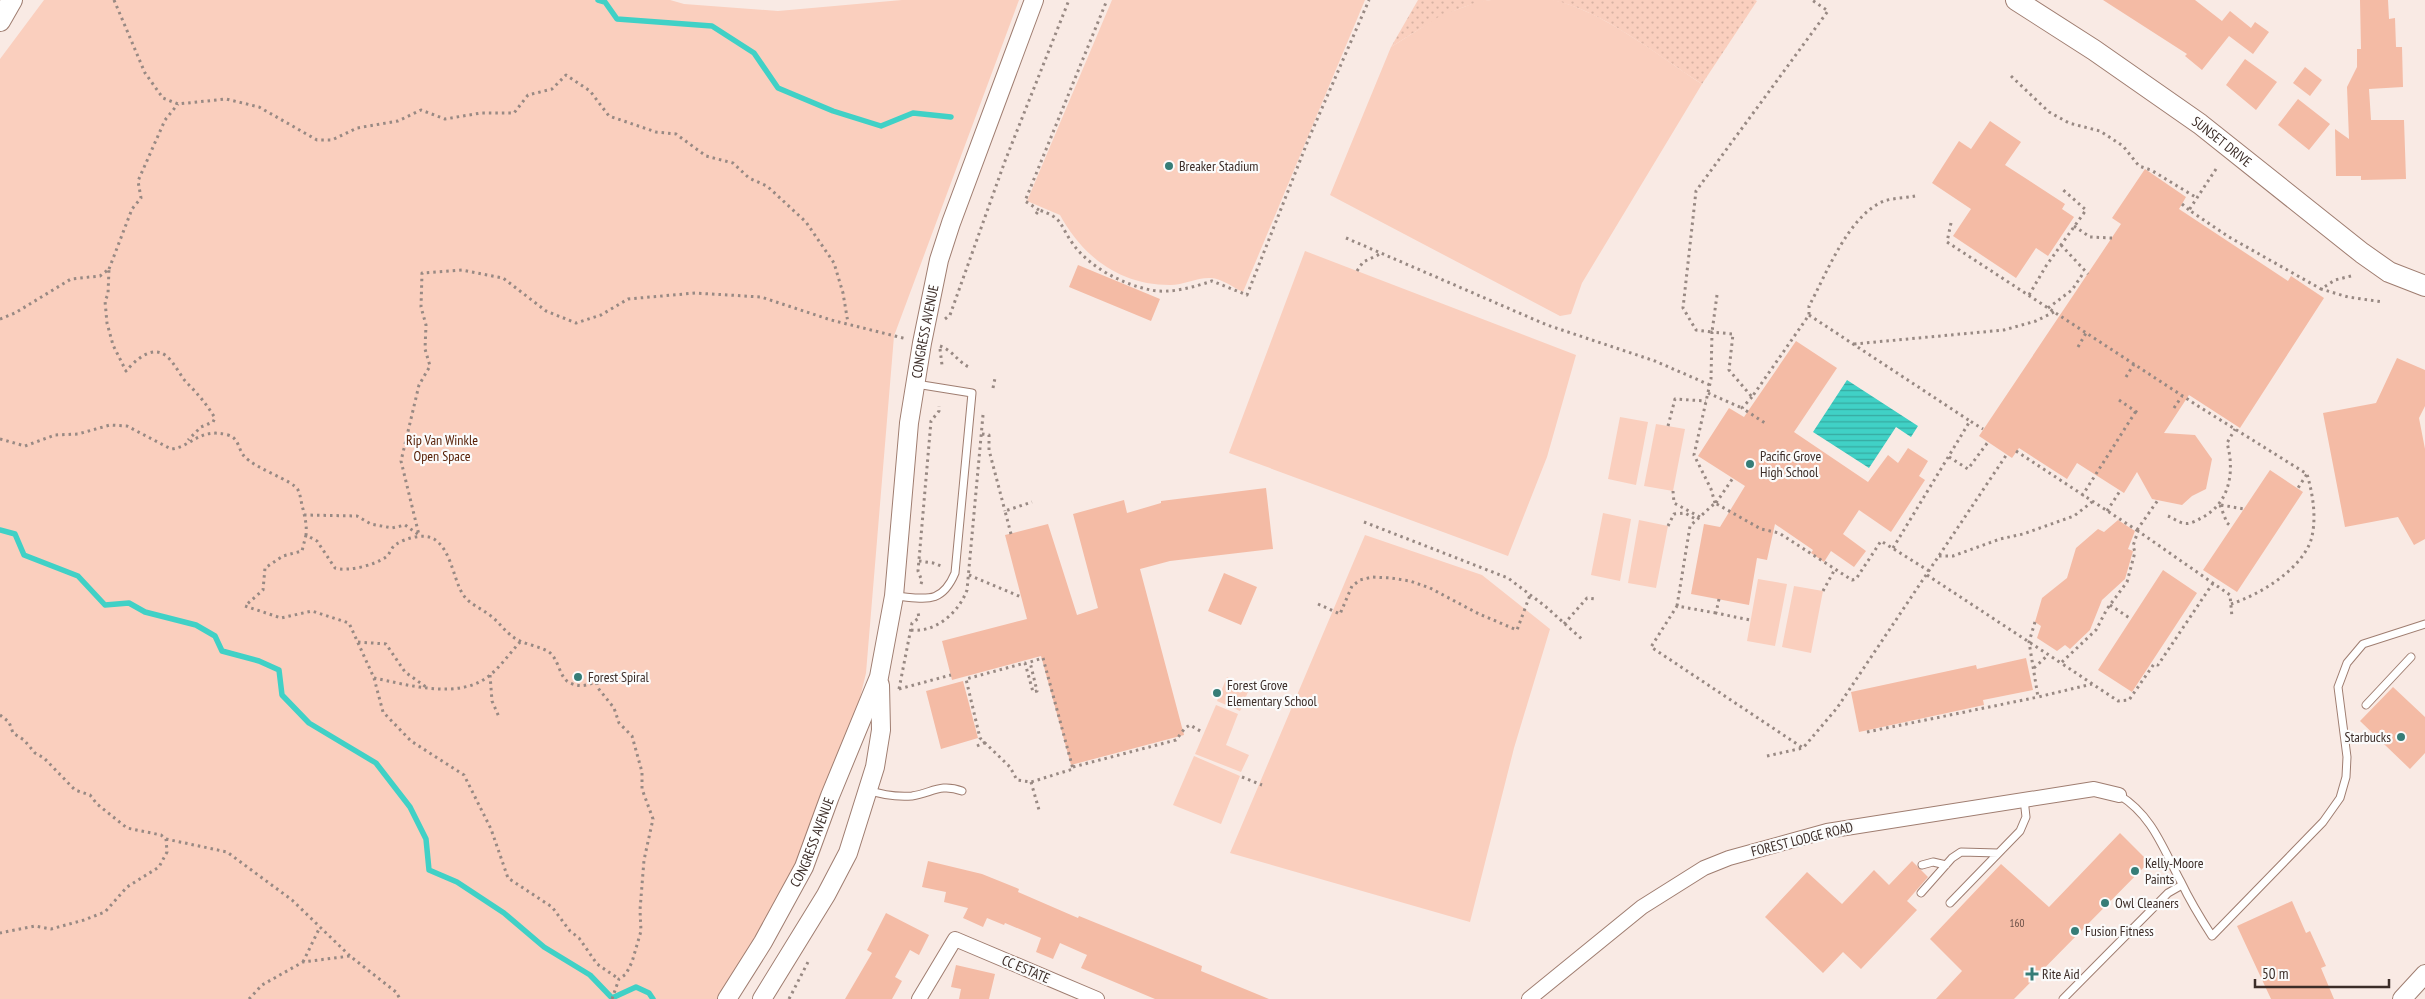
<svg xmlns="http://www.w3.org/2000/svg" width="2425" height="999" font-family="'PT Sans Narrow',sans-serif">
	<defs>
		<pattern id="grass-dots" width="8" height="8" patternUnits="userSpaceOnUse" patternTransform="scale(1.25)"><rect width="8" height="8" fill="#facfbe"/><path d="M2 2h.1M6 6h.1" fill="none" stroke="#d7b2a3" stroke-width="1.8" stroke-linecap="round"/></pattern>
		<pattern id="water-rules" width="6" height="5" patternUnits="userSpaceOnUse" patternTransform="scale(1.25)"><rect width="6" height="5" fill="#40d1c6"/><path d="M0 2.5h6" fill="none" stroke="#37aaa1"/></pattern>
	</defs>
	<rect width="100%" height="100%" fill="#f9eae4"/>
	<path fill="url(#grass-dots)" d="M1418,0H1491C1453,6 1423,27 1391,47Z
		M1549,0H1755L1757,1L1702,84C1661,58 1597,6 1549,0Z"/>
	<path fill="#facfbe" d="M44,0H670L684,4L778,11L902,0H1019L894,336L866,673L853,727L830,796L727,999H0V59Z
		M1112,0H1365L1243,292C1234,288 1221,278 1211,278C1198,277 1184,285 1170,285C1120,285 1083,257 1060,215L1027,201Z
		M1491,0C1511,0 1534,0 1553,0C1605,12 1657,55 1702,84L1582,283L1571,314L1560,316L1330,195L1391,47L1440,16L1477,2Z
		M1305,251L1576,355L1547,457L1508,556L1229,453Z
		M1620,417L1648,422L1636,485L1608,479Z
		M1656,424L1685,429L1673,491L1644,486Z
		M1603,513L1631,519L1620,581L1591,575Z
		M1639,520L1668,526L1656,588L1628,583Z
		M1365,535L1482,575L1550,629L1514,748L1470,922L1230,853Z
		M1758,579L1787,584L1775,646L1747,641Z
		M1794,586L1823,591L1811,653L1782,647Z
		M1227,677L1250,687L1240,711L1217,701Z
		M1216,705L1238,714L1226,745L1249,755L1241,772L1195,754Z
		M1194,756L1240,776L1221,824L1173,805Z"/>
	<path fill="url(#water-rules)" d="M1847,380L1918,426L1911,437L1896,427L1869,468L1813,432Z"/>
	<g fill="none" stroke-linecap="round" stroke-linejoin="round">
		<path stroke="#40d1c6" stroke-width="5.5" d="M598,0L605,2L617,19L712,26L754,53L778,88L833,111L881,126L913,113L951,117
			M0,530L15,534L24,555L78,576L105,605L129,603L145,612L196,625L215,636L222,651L259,661L279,670L282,695L309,723L376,763L410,807L426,839L429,870L457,882L504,913L544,947L590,975L612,998L636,987L649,993L653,999"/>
	</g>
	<path fill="#f4bba5" d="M2103,0H2195L2222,21L2230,11L2251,28L2255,22L2269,32L2253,54L2229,36L2202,70L2185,56L2187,54Z
		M2360,0H2388L2389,19L2395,18L2396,47H2402L2403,87L2369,89L2371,120H2404L2406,179L2361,180V176H2336L2335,129L2349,139L2347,87L2357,67V49H2361Z
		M2245,59L2277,82L2256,110L2226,85Z
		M2305,67L2322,80L2310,96L2293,83Z
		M2298,99L2330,124L2309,150L2278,125Z
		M1990,121L2021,142L2005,165L2065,204L2062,209L2074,217L2048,256L2036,248L2016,278L1953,236L1971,209L1932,183L1959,141L1971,149Z
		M2145,169L2186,197L2179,209L2288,281L2291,276L2324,298L2240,428L2189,395L2164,433L2195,435L2212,459L2206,489L2192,496L2182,505L2152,499L2137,472L2124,493L2077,463L2067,479L2019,448L2012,458L1979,436L2121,224L2112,218Z
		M1078,265L1160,299L1151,321L1069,287Z
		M1796,341L1837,368L1794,432L1868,482L1888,455L1898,463L1908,448L1928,461L1919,476L1925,480L1891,532L1859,510L1843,534L1866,551L1854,567L1831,551L1824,562L1811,553L1813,550L1775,524L1767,560L1757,558L1749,605L1691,594L1704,524L1720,527L1745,486L1698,456L1729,408L1744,417Z
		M2397,358L2425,370V406L2419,418L2425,449V539L2414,545L2398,517L2345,527L2323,413L2376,403Z
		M2270,470L2303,492L2237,592L2203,570Z
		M1266,488L1273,549L1170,561L1140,569L1184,735L1071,765L1041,656L952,680L942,641L1027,619L1005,535L1048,524L1077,615L1098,608L1073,514L1124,500L1127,513L1161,503V501Z
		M2118,520L2135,531L2128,549L2133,551L2125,579L2102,600L2090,630L2070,649L2065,645L2057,651L2037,638L2041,626L2035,622L2042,598L2067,578L2076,548L2098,529L2104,532Z
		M2163,570L2197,593L2132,692L2098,670Z
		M1224,573L1257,587L1241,625L1208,611Z
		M2026,658L2033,690L1983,700L1984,705L1859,732L1851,692L1976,665L1977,669Z
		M963,681L978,738L941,749L926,691Z
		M2393,687L2425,717V753L2410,769L2360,721Z
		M2120,833L2149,862L2014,999H1936L1962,971L1930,939L2001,864L2049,907Z
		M928,861L982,874L1019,889L1018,892L1078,918L1079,916L1202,966L1201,971L1269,999H1155L1081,968L1087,955L1060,943L1053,959L1036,952L1041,938L1005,923L1004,925L987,918L983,927L963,918L968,908L944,902L946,892L922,887Z
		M1912,861L1928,877L1907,901L1917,910L1861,969L1843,952L1823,973L1765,917L1807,872L1842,904L1874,870L1889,885Z
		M2292,901L2306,933L2310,931L2326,966L2321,968L2334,999H2271L2237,926Z
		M886,913L929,935L919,955L910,950L895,977L902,981L892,999H845L872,953L867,950Z
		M956,965L995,974L989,999H959L961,989L951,987Z"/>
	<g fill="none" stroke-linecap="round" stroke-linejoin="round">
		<g stroke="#9f7d70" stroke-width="9">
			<path id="service" d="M894,596C924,598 941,606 955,573L972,393L916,384
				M2366,705L2411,657
				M868,790C882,795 897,797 912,796C932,793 940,783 962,791
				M2119,795C2153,816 2163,849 2181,882C2190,901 2201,919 2212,936L2323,822L2340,798L2346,777L2347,757L2338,687L2347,663L2363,644L2425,624
				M1922,865L1933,862L1946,865
				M1921,893L1952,858L1961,852L1998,853
				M1950,903L2020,831L2026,817L2024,799
				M2063,999L2168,893L2182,885"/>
		</g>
		<g stroke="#9f7d70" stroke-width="16">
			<path id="minor" d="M919,999L955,939L1097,999
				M1529,999L1642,907L1704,868L1729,858L1827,831L2094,789L2119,795"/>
		</g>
		<g stroke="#9f7d70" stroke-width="20">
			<g id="tertiary">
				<path id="s1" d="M727,999L763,942L804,867L830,796L879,677L894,596L909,423L922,343L939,260L951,223L1034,0"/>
				<path d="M762,999L826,895L848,853L875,767L881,730L880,685"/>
				<path d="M2402,999L2425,974"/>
			</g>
		</g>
		<g stroke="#9f7d70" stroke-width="22">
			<g id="secondary">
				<path id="s2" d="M2016,0L2094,50L2200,124L2362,253L2389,272L2425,286"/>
				<path d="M0,21L12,0"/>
			</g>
		</g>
		<path stroke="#988983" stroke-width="3" stroke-dasharray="2.5 4" stroke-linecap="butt" d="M114,0L145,73L163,98L178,104L226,99L259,107L317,140H332L357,128L398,121L421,110L445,119L481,113H514L528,95L552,89L566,75L590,91L609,116L656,132L676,134L706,156L733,163L749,178L767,186L806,222L834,263L843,293L848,323
			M2011,76L2049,112L2069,123L2100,131L2123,146L2139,166L2151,170L2197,198
			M2216,169L2189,210L2229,237L2321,289
			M2182,204L2189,210
			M1039,210L1025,201L1107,0
			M1036,214L1039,210C1064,218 1059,225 1073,244C1089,267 1124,285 1151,290C1170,294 1194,287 1212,281L1247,295L1309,138L1369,0
			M1951,223L1947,242L2198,406L2307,474L2298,488
			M2074,226L2090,237L2112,238
			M1346,238L1547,325L1655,361L1710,385
			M2061,245L2088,274
			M109,269L132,209L141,198L138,181L165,120L178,104
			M1357,271L1363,262L1380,254
			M2351,276L2335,280L2321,289L2348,297L2383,302
			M1717,295L1712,332L1696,330L1683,308L1696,191L1828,11L1812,0
			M2029,295L2046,266L2086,210L2061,188
			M2048,308L2072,290L2084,272
			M1809,315L1970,421
			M0,319L15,313L71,279L100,276L109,269L108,294L105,301L107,323L113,345L126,371C134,362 150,345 165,355C175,362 180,377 189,385C199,395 207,405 215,418L213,422L201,427L188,440
			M945,319L950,315L1005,161L1069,0
			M1854,344L2004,330L2036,321L2054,312
			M940,346C954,351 958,363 971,368
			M2078,347L2086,333
			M940,349L942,365
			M2126,377L2134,364
			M993,388L995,378
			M1708,393L1742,408
			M1752,397L1742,408L1765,423
			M2119,400L2138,413
			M2174,408L2182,396
			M1668,426L1675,399L1706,401
			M982,434L989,435V450L1005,511
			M0,439L25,446L55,435L78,434L110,425L127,426L171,449C192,447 199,427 228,435C239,438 238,449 244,456C255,469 293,480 298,490C301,496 301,503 303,509C305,518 307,525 306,535L317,541L335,568C348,572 375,565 386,557C390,554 391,548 395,545C405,538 424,533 434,539C451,550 453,577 462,593C469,605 482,608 492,617C502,625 507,635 520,641C529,645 541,647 549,652C559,659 559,678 570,683C579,687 586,686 595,682L597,684L598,688L614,708L619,723L632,736L642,772V789L653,819L644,860L640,910L641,931L632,962L626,974L619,979L612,999
			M2016,451L2138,531
			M1949,457L1968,469L1988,442
			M1673,491L1674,503L1700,517
			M2082,496L2136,411
			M1715,503L1711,489L1694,455L1711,379L1712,332L1733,334L1729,370L1752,397L1809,315V306C1827,273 1848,216 1884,201C1893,198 1905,198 1915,196
			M1716,503L1733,478
			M2220,505L2227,523L2232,527
			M2221,505L2244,509
			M2107,511L2120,491
			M304,515L357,516L371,524L392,528L405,525L419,535L401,461L419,385L430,366L425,349L426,325L421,307L422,273L462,270L503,278L546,311L576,323L601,315L628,299L695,293L761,297L831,320L907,339
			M2168,516C2173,518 2178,522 2183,523C2189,525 2196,521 2201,518C2230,504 2235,471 2227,443L2235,429
			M1364,522L1508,578L1545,606L1584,641
			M1668,526L1674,514L1685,513L1697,520
			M2137,530L2158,500
			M1011,534L1005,511L1032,502
			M306,535L302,551L283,556L265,568L263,590L245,606L281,618L312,611L349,623L374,678L383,712L411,741L464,775L491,829L508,878L552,907L570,931L579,938L597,964L619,979
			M1893,548L1970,421L1983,429
			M1939,556H1953L2000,539L2023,534L2074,516L2092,502
			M919,561L933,563L944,567
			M969,575L1021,597
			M1927,575L2061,663
			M2213,583L2158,665L2154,664L2129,700L2118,701L2061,663L2096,630L2107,609L2127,582L2135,552L2133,546L2138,531L2230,595L2232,617
			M921,584L922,581L918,571L931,421L939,411V406
			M1823,591L1835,569
			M1719,599L1716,613L1750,620
			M1318,604L1340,614L1352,586L1360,580L1372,577L1391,578L1410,581L1430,588L1479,614L1517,630L1530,595
			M2231,604C2259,595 2301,570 2311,540C2317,519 2313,495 2307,474
			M2110,605L2131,619
			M1677,606L1690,526L1715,503L1761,529L1779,533L1852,580L1856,579L1881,541L1929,571
			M1716,613L1677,606L1651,647L1803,748L1837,708L2007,454
			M2035,622L2029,642L2038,697L2092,684
			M1564,624L1587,598L1596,599
			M911,630C936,633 959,612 967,590L983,415
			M358,642L386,644L405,672L426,687
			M1043,658L1073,769L1031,782L1017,780L1010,767L980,738L966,679L1025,663L1033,692L1037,691L1030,662Z
			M2034,668L2048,655
			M490,675L492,701L499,717
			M374,678C409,685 458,700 489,676C501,666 510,653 520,642
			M899,689L912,623L919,618L918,612
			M899,689L951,675
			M0,715L9,722L13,733L24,740L35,753L44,758L75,790L90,795L97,804L127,828L161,835L166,839L167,852L159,867L127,887L105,912L84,920L51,929L35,926L0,933
			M1867,732L2038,697
			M977,746L986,742
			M1767,756L1803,748
			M1073,767L1176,740L1185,728L1190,725L1202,732
			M1242,777L1262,785
			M1031,782L1039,810
			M166,839L227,852L292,900L350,956
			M303,962L320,927
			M249,999L262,985L303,962L350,956L396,992L400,999
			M789,999L808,962"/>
		<use href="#service" stroke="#fff" stroke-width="7"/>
		<use href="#minor" stroke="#fff" stroke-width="14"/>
		<use href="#tertiary" stroke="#fff" stroke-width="18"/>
		<use href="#secondary" stroke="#fff" stroke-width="20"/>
	</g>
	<g fill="#367d77" stroke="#fbfbfb" stroke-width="2">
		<circle cx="1169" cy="166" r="5"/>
		<circle cx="1750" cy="464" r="5"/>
		<circle cx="578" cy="677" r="5"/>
		<circle cx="1217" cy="693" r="5"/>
		<circle cx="2401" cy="737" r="5"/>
		<circle cx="2135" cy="871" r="5"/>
		<circle cx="2105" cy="903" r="5"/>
		<circle cx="2075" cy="931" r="5"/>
		<path d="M2029.5 966.5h5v5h5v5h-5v5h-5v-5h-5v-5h5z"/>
	</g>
	<g text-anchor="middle" stroke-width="4.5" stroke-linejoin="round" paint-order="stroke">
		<g font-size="11" fill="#6a5047">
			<text x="2017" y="927">160</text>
		</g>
		<g font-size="14" fill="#3c2d28" stroke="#fbfbfb">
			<text dy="5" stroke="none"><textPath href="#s2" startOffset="250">SUNSET DRIVE</textPath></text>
			<text dy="5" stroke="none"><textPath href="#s1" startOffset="706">CONGRESS AVENUE</textPath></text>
			<text transform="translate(1802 839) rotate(-14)" y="5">FOREST LODGE ROAD</text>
			<text dy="5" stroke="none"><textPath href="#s1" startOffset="179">CONGRESS AVENUE</textPath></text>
			<text transform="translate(1026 969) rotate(23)" y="5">CC ESTATE</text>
		</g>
		<g font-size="14" fill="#3c2d28" stroke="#fbfbfb" text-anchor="start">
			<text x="1179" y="171">Breaker Stadium</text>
			<text x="1760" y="461">Pacific Grove<tspan x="1760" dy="16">High School</tspan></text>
			<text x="588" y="682">Forest Spiral</text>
			<text x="1227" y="690">Forest Grove<tspan x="1227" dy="16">Elementary School</tspan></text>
			<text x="2391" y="742" text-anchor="end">Starbucks</text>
			<text x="2145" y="868">Kelly-Moore<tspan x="2145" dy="16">Paints</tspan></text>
			<text x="2115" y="908">Owl Cleaners</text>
			<text x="2085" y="936">Fusion Fitness</text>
			<text x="2042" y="979">Rite Aid</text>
		</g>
		<g font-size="14" fill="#551d03" stroke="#fbfbfb">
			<text x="442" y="445">Rip Van Winkle<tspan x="442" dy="16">Open Space</tspan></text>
		</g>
	</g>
	<path d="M2255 979v8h134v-8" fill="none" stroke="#3c2d28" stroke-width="2.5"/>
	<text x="2262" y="979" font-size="15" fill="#3c2d28" stroke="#fbfbfb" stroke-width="4" paint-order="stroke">50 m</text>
</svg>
